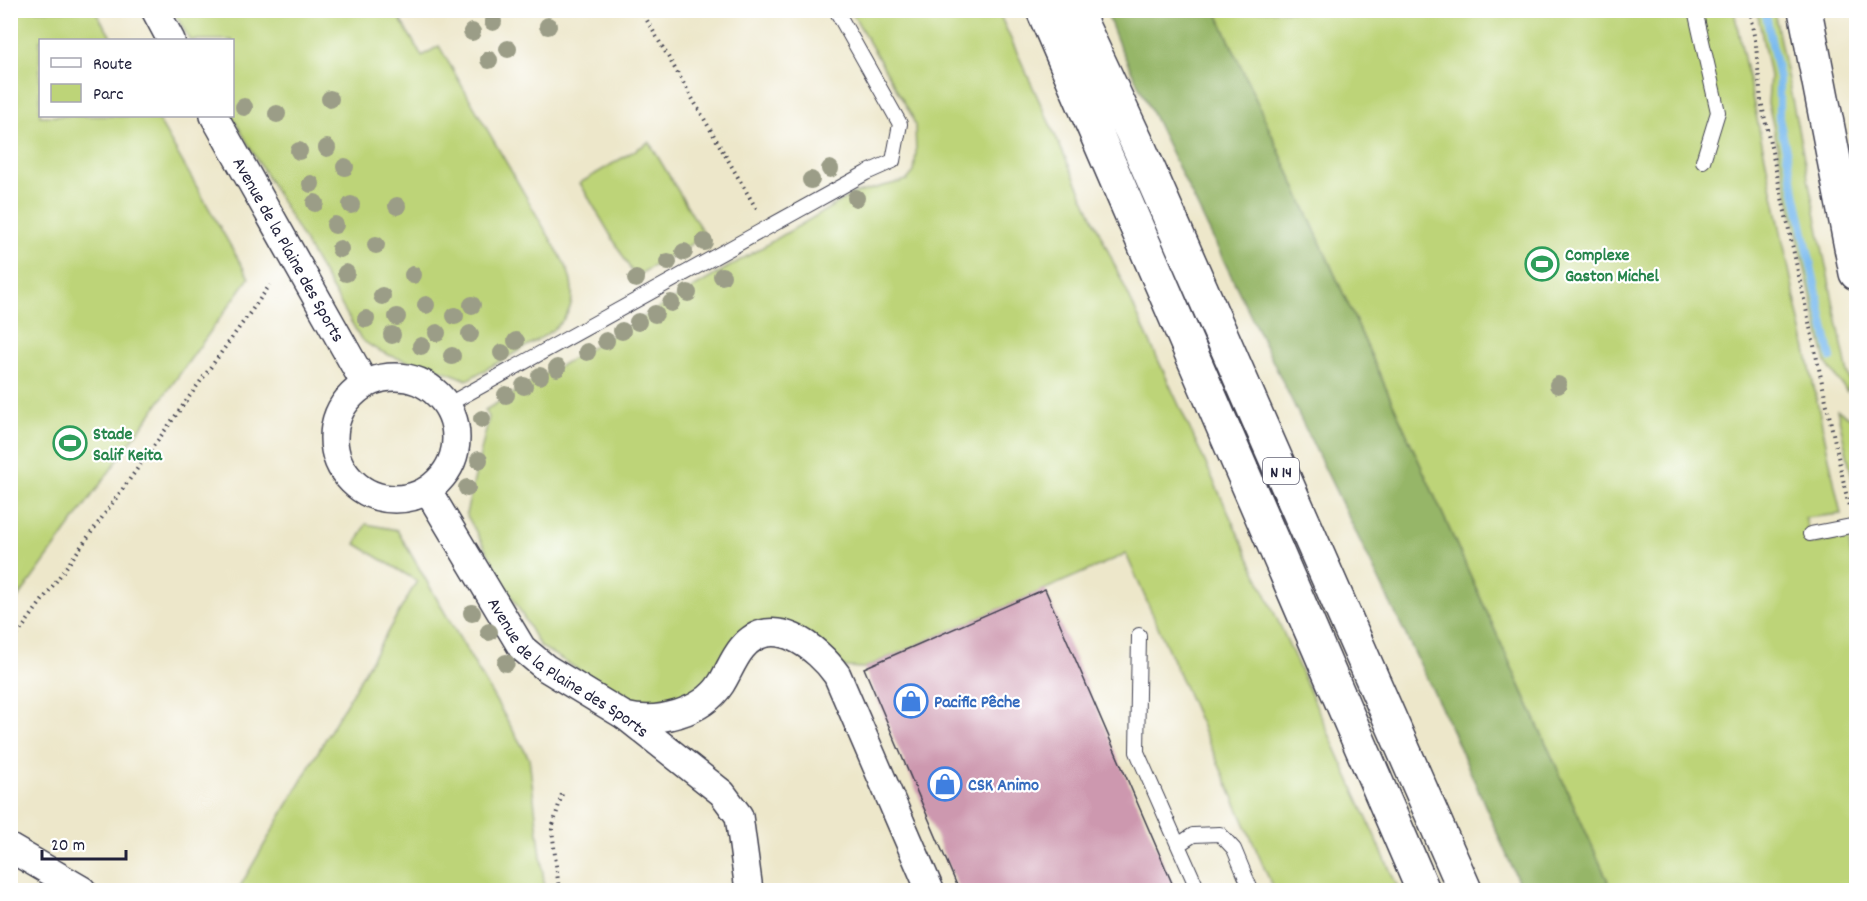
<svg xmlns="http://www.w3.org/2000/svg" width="1867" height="901" font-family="Dekko,sans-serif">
	<rect width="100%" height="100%" fill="#fff"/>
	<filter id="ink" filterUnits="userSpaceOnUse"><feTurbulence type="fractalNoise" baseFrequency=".0167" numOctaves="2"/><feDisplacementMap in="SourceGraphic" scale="12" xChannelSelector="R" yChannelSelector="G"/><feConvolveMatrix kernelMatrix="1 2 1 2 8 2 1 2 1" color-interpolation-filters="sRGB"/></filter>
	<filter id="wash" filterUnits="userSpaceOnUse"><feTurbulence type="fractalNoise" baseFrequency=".008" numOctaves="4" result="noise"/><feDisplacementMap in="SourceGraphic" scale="24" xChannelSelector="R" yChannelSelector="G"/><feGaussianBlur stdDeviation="1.35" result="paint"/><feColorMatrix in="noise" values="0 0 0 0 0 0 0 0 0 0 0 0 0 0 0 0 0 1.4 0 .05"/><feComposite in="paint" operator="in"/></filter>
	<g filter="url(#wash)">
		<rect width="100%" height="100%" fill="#ede7ca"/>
		<path fill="#bdd478" stroke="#707b5a" stroke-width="1.5" d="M11,10L95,11L113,40H40V116H156L249,278L11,608Z
			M173,11H395L422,56L439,46L566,266C586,314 556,330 520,350C502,360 485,370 467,380C433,363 391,364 361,339L232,116V40H190Z
			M851,11H998L1284,634L1399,890H1274L1126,554L864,668L843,667L789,626L682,703L647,706L630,702L540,646L537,641L466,514L489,417L485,410L853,194L907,180L914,172L916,153L915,126L912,116Z
			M1216,11H1734L1841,514L1805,518L1810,534L1809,544L1848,538L1856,579V890H1612Z
			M1757,11H1774L1850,384L1847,392L1826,363L1768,103L1770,76Z
			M649,142L705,236L635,277L580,183Z
			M1837,410L1856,421V494Z
			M366,524L397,530L529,758L545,890H238L417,581L356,544Z"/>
		<path fill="#96b668" stroke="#5c6c52" stroke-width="1.5" d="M1106,11H1216L1612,890H1522L1452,730L1119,45Z"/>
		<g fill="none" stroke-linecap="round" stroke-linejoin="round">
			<path stroke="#7bbbef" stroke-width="8" d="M1765,10L1779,78V118L1831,358"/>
		</g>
		<g id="blocks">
			<path fill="#cd98af" d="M1045,589L1175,890H959L864,668Z"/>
		</g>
	</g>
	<g filter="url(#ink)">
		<use href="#blocks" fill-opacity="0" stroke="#404050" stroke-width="1.5"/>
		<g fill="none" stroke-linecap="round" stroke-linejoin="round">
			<g stroke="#404050" stroke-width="16">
				<path id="lane" d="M1695,10L1718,112L1703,161
					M447,405L866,173L893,161L900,124L836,10
					M1810,534L1856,525
					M1139,635L1137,752L1178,845L1193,835L1220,834L1234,849L1251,890
					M1178,845L1198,890"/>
			</g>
			<g stroke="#404050" stroke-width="30">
				<g id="street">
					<path d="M155,10L171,40"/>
					<path id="s1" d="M214,116L365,384"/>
					<circle cx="395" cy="438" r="61"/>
					<path id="s2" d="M428,491L522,648L546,668L625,716L722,793L739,816L749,890"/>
					<path d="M625,716C657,724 702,713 721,684C728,673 733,659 742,648C772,611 818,648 837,675L930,890"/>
					<path d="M10,848L82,890"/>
				</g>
			</g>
			<g stroke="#404050" stroke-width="36">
				<path id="secondary" d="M1805,10L1856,273"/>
			</g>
			<g stroke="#404050" stroke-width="36">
				<path id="highway" d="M1043,10L1423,890
					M1075,10L1138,145L1465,890"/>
			</g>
			<path stroke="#404050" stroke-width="4" stroke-dasharray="1.5 4.5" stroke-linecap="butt" d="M641,10L757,210
				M1749,10L1756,45L1761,101L1849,507
				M10,645L270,285
				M559,890L552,829L562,794"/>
			<use href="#lane" stroke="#fff" stroke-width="14"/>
			<use href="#street" stroke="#fff" stroke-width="27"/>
			<use href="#secondary" stroke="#fff" stroke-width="33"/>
			<use href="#highway" stroke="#fff" stroke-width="33"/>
		</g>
		<g fill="#9b9d87">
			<circle cx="493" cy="22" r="9"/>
			<circle cx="548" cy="26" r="9"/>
			<circle cx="472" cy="32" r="9"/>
			<circle cx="508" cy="49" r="9"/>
			<circle cx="489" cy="60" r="9"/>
			<circle cx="330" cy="99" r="9"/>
			<circle cx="244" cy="107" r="9"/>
			<circle cx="277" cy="114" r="9"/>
			<circle cx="327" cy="148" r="9"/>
			<circle cx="299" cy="151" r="9"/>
			<circle cx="345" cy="167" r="9"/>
			<circle cx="830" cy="169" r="9"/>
			<circle cx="811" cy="180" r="9"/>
			<circle cx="311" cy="184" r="9"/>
			<circle cx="856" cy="198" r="9"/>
			<circle cx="315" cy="203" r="9"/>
			<circle cx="351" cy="205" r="9"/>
			<circle cx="397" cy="206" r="9"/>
			<circle cx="335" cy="225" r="9"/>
			<circle cx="704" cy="242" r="9"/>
			<circle cx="376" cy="245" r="9"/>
			<circle cx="340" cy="249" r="9"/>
			<circle cx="684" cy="252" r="9"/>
			<circle cx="668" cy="262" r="9"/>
			<circle cx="346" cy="273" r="9"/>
			<circle cx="413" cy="275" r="9"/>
			<circle cx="722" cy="276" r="9"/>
			<circle cx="636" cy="279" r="9"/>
			<circle cx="688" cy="293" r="9"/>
			<circle cx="382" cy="296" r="9"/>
			<circle cx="671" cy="303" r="9"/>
			<circle cx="426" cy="305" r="9"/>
			<circle cx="472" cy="305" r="9"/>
			<circle cx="655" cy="314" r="9"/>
			<circle cx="455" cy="316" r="9"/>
			<circle cx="397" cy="317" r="9"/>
			<circle cx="366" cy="319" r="9"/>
			<circle cx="638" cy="322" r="9"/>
			<circle cx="622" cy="331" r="9"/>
			<circle cx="437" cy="333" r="9"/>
			<circle cx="470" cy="334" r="9"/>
			<circle cx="392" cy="335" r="9"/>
			<circle cx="516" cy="341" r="9"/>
			<circle cx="606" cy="341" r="9"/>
			<circle cx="421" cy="346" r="9"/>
			<circle cx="587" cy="352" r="9"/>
			<circle cx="502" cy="353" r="9"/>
			<circle cx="452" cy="356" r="9"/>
			<circle cx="557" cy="368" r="9"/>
			<circle cx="540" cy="376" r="9"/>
			<circle cx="1558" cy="385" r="9"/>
			<circle cx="524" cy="386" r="9"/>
			<circle cx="506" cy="395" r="9"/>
			<circle cx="482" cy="419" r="9"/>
			<circle cx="479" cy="460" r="9"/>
			<circle cx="467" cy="488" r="9"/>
			<circle cx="472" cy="613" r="9"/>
			<circle cx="489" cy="632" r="9"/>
			<circle cx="506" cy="663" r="9"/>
		</g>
	</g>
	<defs>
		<g id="stadium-ring" transform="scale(1.725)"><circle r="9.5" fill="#fff" stroke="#2e9e5b" stroke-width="1.5"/><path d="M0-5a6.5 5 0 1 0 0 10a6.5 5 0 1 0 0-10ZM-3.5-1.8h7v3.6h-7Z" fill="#2e9e5b"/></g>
		<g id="shop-ring" transform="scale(1.725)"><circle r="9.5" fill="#fff" stroke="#3f7fe0" stroke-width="1.5"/><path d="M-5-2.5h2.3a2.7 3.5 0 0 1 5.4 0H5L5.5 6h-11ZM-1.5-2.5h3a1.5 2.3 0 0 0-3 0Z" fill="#3f7fe0"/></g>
	</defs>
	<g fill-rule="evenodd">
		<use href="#stadium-ring" x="1542" y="264"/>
		<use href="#stadium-ring" x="70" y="443"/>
		<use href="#shop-ring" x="911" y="701"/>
		<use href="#shop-ring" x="945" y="784"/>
	</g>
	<g text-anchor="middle" stroke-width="4.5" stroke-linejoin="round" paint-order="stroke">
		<rect fill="#fff" stroke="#646476" stroke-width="1.5" x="1263" y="458" width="36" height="26" rx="4.5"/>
		<g font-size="16" font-weight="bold" fill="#22223b">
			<text x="1281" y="477">N 14</text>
		</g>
		<g font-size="18" fill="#22223b" stroke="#fff">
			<text dy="6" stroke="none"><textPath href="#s1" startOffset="153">Avenue de la Plaine des Sports</textPath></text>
			<text dy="6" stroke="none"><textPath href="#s2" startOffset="230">Avenue de la Plaine des Sports</textPath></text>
		</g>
		<g font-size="18" font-weight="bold" fill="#27864d" stroke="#fff" text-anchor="start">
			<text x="1565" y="260">Complexe<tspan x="1565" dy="21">Gaston Michel</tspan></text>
			<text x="93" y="439">Stade<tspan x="93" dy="21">Salif Keita</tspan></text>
		</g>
		<g font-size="18" font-weight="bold" fill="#366cbe" stroke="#fff" text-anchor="start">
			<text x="934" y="707">Pacific Pêche</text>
			<text x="968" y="790">CSK Animo</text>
		</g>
	</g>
	<rect width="1867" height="901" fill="none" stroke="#fff" stroke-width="36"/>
	<rect x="39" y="39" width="195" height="78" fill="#ffffff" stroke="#a7a7b1" stroke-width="1.5"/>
	<rect x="51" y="58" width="30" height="9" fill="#ffffff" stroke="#a7a7b1" stroke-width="1.5"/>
	<text x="93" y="69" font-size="18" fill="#22223b">Route</text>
	<rect x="51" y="84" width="30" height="18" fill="#bdd478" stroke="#a7a7b1" stroke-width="1.5"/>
	<text x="93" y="99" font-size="18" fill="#22223b">Parc</text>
	<path d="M42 850v9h84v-9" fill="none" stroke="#22223b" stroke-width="3"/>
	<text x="51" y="850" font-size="18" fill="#22223b" stroke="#ffffff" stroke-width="4.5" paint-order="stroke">20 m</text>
</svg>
